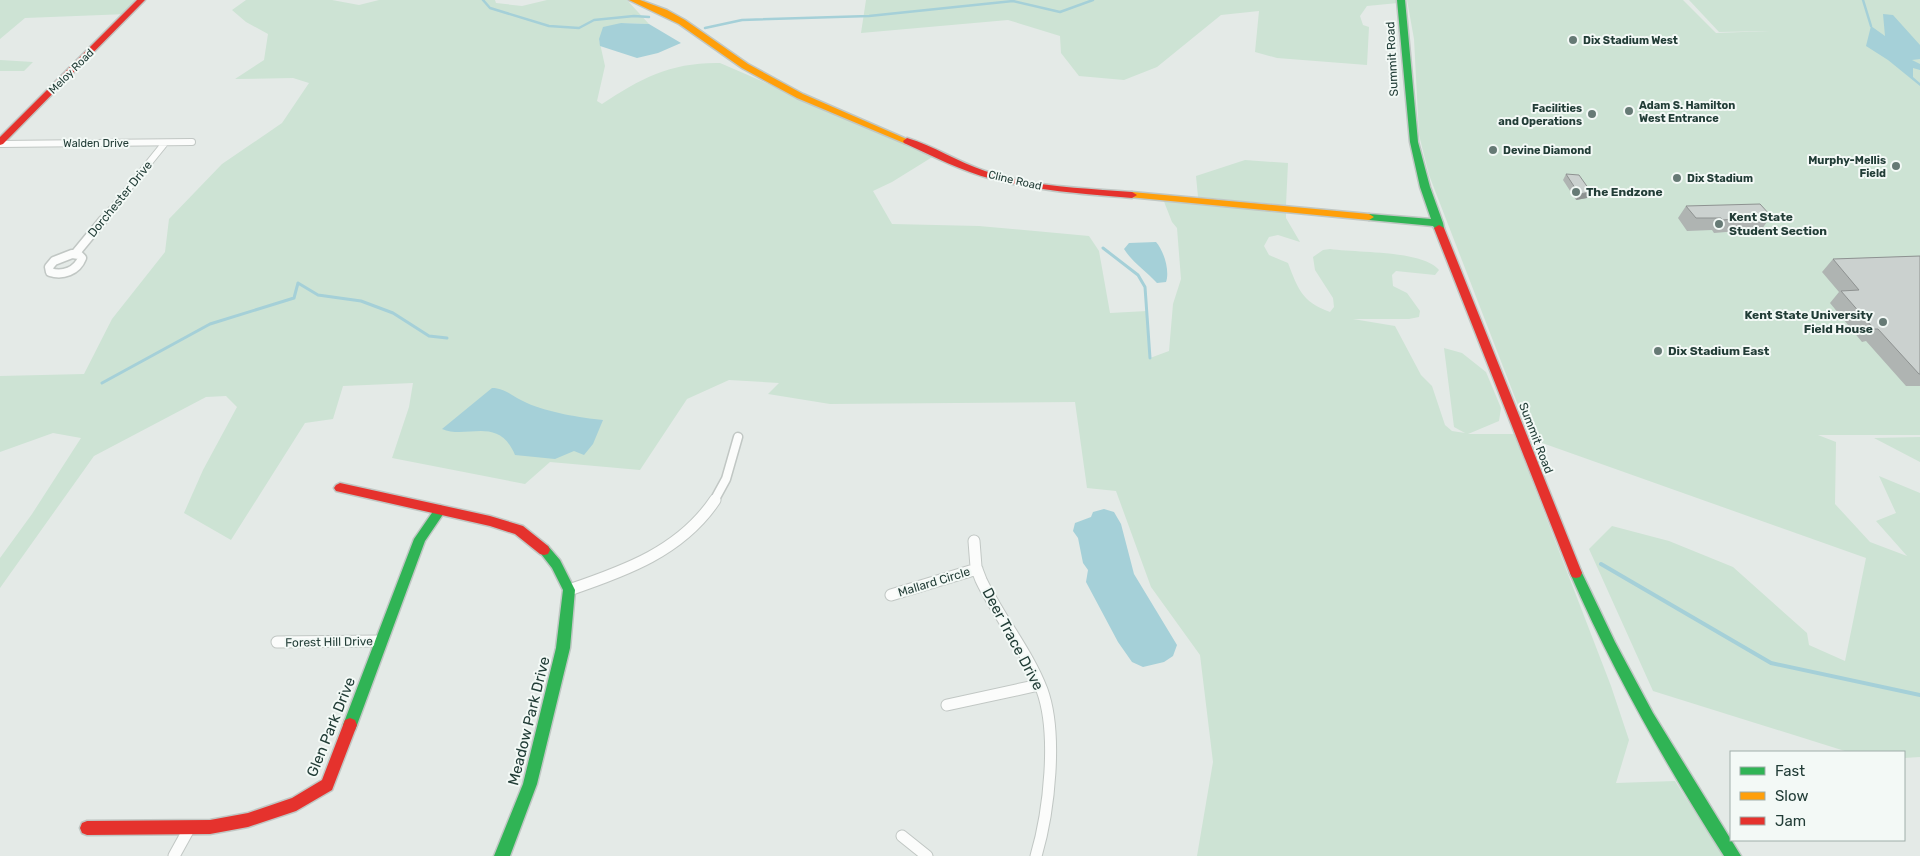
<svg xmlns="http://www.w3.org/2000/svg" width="1920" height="856" font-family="Rubik,sans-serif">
	<rect width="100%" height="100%" fill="#e4eae7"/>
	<path fill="#cde3d4" d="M0,0H141L127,14L25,18L0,39Z
		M246,0H332L359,5L379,0H495L496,3L522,6L547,0H627L649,24L621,23L599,39L605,66L597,101L602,104C641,78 672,62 720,63L934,156L892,182L873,191L892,224L979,226L1089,236L1099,251L1110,313L1147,311L1150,358L1169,351L1173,304L1181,279L1177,228L1172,222L1163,199L1286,210V218L1300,242L1278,235L1269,237L1264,246L1269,255L1288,263C1298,289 1302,302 1330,312L1334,307L1333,298L1315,270L1313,257L1323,250L1330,249C1357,253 1423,250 1439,270L1435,275L1396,271L1392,275L1393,286L1407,293L1420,311L1419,317L1409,319H1353L1395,326L1421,375L1432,386L1445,425L1452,431L1465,433L1454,427L1444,348L1462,353L1486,372L1501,408L1499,421L1468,434H1514L1611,686L1629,740L1616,783L1675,781L1723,856H1197L1213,762L1200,655L1151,587L1116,491L1087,488L1075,402L830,404L768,394L779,383L729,380L687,399L640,470L550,462L525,484L392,458L409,407L413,383L343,386L333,419L305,423L231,540L184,513L203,470L237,407L226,396L206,397L94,456L0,588V558L32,514L81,438L53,433L0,452V376L84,374L112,319L165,252L169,219L222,164L282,123L309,83L293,78L235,79L264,60L268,34L246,22L232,10Z
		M866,0H1397L1398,3L1367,6L1360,16L1363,25L1369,27L1367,65L1277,58L1255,52L1259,11L1221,15L1157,67L1124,80L1079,76L1061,53L1060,36L1008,20L861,33Z
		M1407,0H1683L1716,33L1770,31L1719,32L1689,0H1920V435H1818L1836,442L1835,504L1870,542L1907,556L1876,521L1896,513L1879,476L1920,493V757L1904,758V752H1848L1653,691L1589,549L1612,526L1669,541L1733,567L1807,633L1809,645L1845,661L1866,558L1531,439L1429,175L1419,135L1414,39Z
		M0,60L33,62L24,71H0Z
		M1245,160L1288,163L1286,205L1198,197L1196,176Z
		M1920,437V462L1874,438Z"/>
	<path fill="#a5d0d8" d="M1883,14L1893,15L1920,45V59L1912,60L1920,64V70L1913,68V77L1920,83V86L1888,60L1866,46L1871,26L1885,36Z
		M621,23L649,24L681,43L658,53L637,58L600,46L599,39L603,27Z
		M1156,242C1164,251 1170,271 1166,282L1157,283C1146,271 1132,262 1124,249L1129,243Z
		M492,388C506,388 514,398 527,403C547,412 581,418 603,420L593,444L584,455L574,451L555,459L515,455C498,415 467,440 442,429Z
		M1104,509L1114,512L1121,524L1134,574L1177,645L1173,656L1164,662L1143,667L1132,662L1118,642L1086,582L1088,570L1083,563L1078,538L1073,531L1075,523L1091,517L1093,512Z"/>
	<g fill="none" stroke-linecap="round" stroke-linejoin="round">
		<path stroke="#a5d0d8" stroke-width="2.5" d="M483,0L490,8L549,26L579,28L594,20L634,16L649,17
			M1863,0L1871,26
			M705,28L742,20L869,16L1013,1L1060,12L1093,0"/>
		<path stroke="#a5d0d8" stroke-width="3" d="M1103,248L1138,275L1145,287L1150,358
			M102,383L210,324L294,298L298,283L318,295L361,301L393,313L429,336L447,338"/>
		<path stroke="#a5d0d8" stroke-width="4" d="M1601,564L1771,663L1920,695"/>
		<g stroke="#c1c7c4" stroke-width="8">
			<path id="street-far2" d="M0,144L192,142
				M102,221L165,143"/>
		</g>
		<g stroke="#c1c7c4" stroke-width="11">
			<path id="street-far1" d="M72,254L79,255L82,258C77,271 63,276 50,272L49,267L54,261Z
				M75,254L103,220
				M714,501L726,479L738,437"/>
		</g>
		<g stroke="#c1c7c4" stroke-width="13">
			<path id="street" d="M974,541L976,567L981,580C999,618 1027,651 1042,690C1058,734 1049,812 1036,856
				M569,590C625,571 681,551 715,500
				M891,595L977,569
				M277,642L381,641
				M947,705L1039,685
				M902,836L927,856
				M174,856L190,827"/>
		</g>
		<g stroke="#c0c7c4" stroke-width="3">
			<path id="fast" d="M1397,0H1405L1418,142L1430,187L1443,223L1444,228L1439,231L1436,230L1433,226L1369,220L1364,217L1369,214L1431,219L1420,187L1410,142Z
				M440,505L444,507L446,510L425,541L357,725L355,730L350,732L345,730L343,725L414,539L436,507Z
				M544,545L548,546L560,560L575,590L570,648L537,784L510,856H494L523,784L556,648L563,590L552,568L538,550L540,546Z
				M1576,568L1580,569L1615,642L1653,713L1741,856H1724C1666,765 1613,672 1570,573L1572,569Z"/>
		</g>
		<g stroke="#c0c7c4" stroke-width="3">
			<path id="slow" d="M629,0H640L667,10L685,20L748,64L803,94L911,141L907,144L904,143L797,98L742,68L679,24Z
				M1132,192L1369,214L1374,217L1369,220L1129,197V193Z"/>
		</g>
		<g stroke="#c0c7c4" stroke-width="3">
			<path id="jam" d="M137,0H145L3,144L0,145V137Z
				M907,138C934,146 958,162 985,171C1032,187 1083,188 1132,192L1137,195L1132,198C1085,194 1038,191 992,179C961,171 933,156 904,143L903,141Z
				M1439,225L1444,228L1582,573L1580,577L1576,578L1572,577L1570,573L1434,228Z
				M340,483L490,516L523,526L548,546L550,550L548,554L544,555L540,554L515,534L490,526L336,491L334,488L336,485Z
				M350,718L355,720L357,725L332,790L296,811L248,827L210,834L87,835L82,833L80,828L82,823L87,821L210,820L248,813L292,798L322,780L345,720Z"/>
		</g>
		<use href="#street-far2" stroke="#fbfcfb" stroke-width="6"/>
		<use href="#street-far1" stroke="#fbfcfb" stroke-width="8"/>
		<use href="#street" stroke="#fbfcfb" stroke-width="11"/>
		<use href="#fast" fill="#30b455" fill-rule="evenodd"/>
		<use href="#slow" fill="#ff9f0a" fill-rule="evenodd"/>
		<use href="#jam" fill="#e5322d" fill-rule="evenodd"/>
	</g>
	<path fill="#afb4b2" d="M1566,174L1587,198L1576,200L1563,180Z
		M1686,206L1771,216L1762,229L1714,233L1712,230L1687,231L1678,218Z
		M1920,256V386H1906L1866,341L1862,342L1830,303L1839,292L1822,272L1833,259Z"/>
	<path fill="#8e9291" d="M1591,192L1587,198L1576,200L1579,194Z"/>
	<path fill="#cbd1cf" stroke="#8e9291" d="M1566,174L1579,175L1591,192L1579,194Z
		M1760,204L1771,216L1723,220L1721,218H1696L1686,206Z
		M1920,256V374H1919L1878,329H1874L1841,291L1859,290L1833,259Z"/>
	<g fill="#667a75" stroke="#f3f9f6" stroke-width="2">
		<circle cx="1573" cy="40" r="5"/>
		<circle cx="1629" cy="111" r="5"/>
		<circle cx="1592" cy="114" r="5"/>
		<circle cx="1493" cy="150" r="5"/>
		<circle cx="1896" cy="166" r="5"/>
		<circle cx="1677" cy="178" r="5"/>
		<circle cx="1576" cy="192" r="5"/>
		<circle cx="1719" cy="224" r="5"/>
		<circle cx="1883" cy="322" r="5"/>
		<circle cx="1658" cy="351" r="5"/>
	</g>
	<g text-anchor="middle" stroke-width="4" stroke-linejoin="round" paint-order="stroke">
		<g font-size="11" font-weight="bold" fill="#223d37" stroke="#f3f9f6" text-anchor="start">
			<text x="1583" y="44">Dix Stadium West</text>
			<text x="1639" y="109">Adam S. Hamilton<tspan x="1639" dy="13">West Entrance</tspan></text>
			<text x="1582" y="112" text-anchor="end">Facilities<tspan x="1582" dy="13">and Operations</tspan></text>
			<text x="1503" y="154">Devine Diamond</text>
			<text x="1886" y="164" text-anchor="end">Murphy-Mellis<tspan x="1886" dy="13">Field</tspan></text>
			<text x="1687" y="182">Dix Stadium</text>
		</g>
		<g font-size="11" fill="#223d37" stroke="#f3f9f6">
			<text transform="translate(71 71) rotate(-45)" y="4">Meloy Road</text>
			<text x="96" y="147">Walden Drive</text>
			<text transform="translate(1015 180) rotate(13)" y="4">Cline Road</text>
		</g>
		<g font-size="12" fill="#223d37" stroke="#f3f9f6">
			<text transform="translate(1392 59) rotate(-93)" y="4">Summit Road</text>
			<text transform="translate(120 199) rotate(-51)" y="4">Dorchester Drive</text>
			<text transform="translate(1536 438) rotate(69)" y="4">Summit Road</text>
			<text transform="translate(934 582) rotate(-17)" y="4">Mallard Circle</text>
			<text transform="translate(329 642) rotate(-1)" y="4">Forest Hill Drive</text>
		</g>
		<g font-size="12" font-weight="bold" fill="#223d37" stroke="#f3f9f6" text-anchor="start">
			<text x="1586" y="196">The Endzone</text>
			<text x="1729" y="221">Kent State<tspan x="1729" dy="14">Student Section</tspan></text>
			<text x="1873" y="319" text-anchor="end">Kent State University<tspan x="1873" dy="14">Field House</tspan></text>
			<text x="1668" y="355">Dix Stadium East</text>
		</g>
		<g font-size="15" fill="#223d37" stroke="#f3f9f6">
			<text transform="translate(1013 639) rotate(62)" y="5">Deer Trace Drive</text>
			<text transform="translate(529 721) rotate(-76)" y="5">Meadow Park Drive</text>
			<text transform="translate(331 727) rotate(-68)" y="5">Glen Park Drive</text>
		</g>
	</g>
	<rect x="1730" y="751" width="175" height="90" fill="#f3f9f6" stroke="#9faeaa"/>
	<rect x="1740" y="767" width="25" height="8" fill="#30b455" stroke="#9faeaa"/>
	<text x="1775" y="776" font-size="15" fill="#223d37">Fast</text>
	<rect x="1740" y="792" width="25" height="8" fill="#ff9f0a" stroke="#9faeaa"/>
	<text x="1775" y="801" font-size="15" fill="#223d37">Slow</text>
	<rect x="1740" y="817" width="25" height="8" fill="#e5322d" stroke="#9faeaa"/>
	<text x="1775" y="826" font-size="15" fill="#223d37">Jam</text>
</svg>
